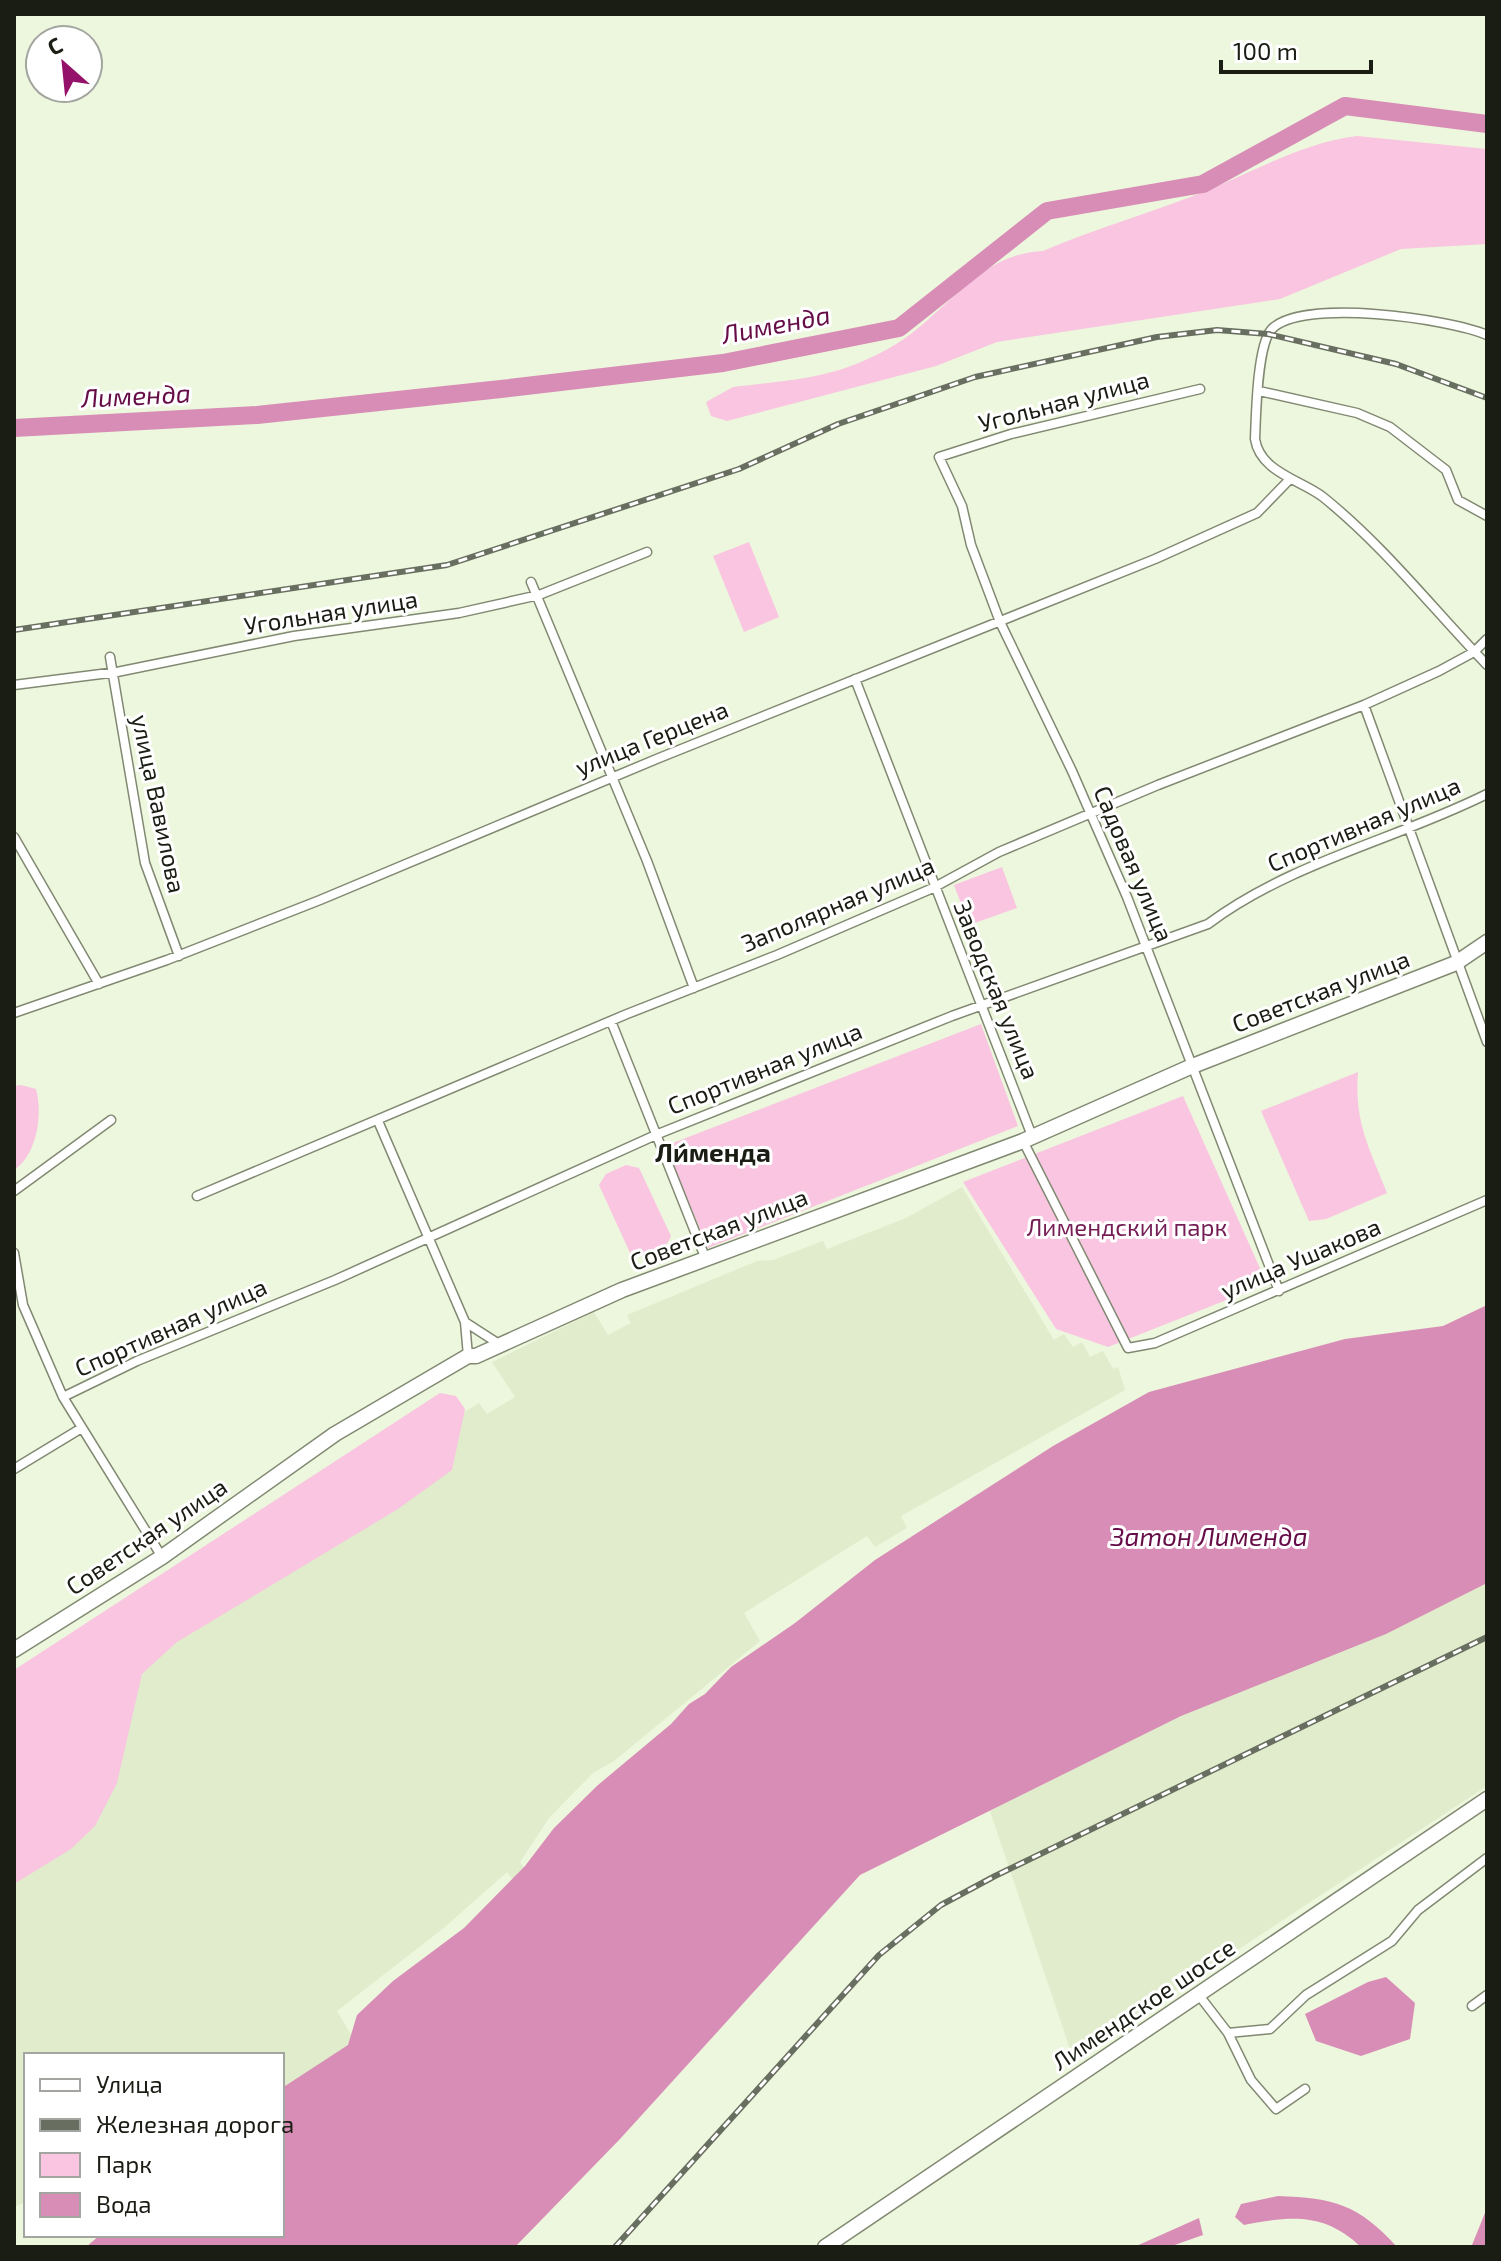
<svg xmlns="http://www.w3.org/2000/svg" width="1501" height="2261" font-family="'Exo 2',sans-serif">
	<rect width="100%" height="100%" fill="#edf7dd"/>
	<path fill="#e0eccb" d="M962,1187L1054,1340L1064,1334L1073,1347L1082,1342L1090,1357L1103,1351L1113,1369L1118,1367L1125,1390L901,1516L907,1528L875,1547L867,1536L744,1613L760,1641L614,1761L593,1773L549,1818L520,1862L540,1889L528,1900L507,1872L445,1927L337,2011L359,2048L282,2099V2055H26V2202L14,2207V1688L479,1403L487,1414L515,1397L492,1362L594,1312L608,1335L631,1323L627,1315L757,1261L773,1260L823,1241L827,1249L906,1218Z
		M1487,1532V1786L1073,2058L990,1811Z"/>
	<path fill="#f9c5e0" d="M1357,136L1487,149V244L1401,249L1280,299L997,342L936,366L727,421L711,416L706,402L733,387C791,380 833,379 886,350C945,319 974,254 1043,251C1099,227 1158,211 1215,187C1263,167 1304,143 1357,136Z
		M749,542L779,617L744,632L713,556Z
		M1002,867L1017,908L969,925L954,885Z
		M981,1024L1018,1126L708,1248L665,1146Z
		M1358,1072C1354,1122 1369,1147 1387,1193L1326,1219L1309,1221L1261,1111Z
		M21,1085L36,1089C43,1114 37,1155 14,1170V1086Z
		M1183,1096L1267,1284L1108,1347L1056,1329L963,1182Z
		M626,1165L639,1168L671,1236C666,1251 644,1262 630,1253L599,1185L606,1174Z
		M440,1393L456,1396L465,1409L452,1470L398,1509L177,1642L142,1674L117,1783L95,1826L71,1849L14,1884V1670Z"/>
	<path fill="#d88db6" d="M1487,1305V1583L1386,1634L1181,1716L860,1875L620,2139L515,2247H86L100,2235H282V2088L348,2045L357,2015L393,1981L464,1928L525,1866L554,1828L598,1785L671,1724L689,1704L705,1694L731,1667L795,1623L875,1560L1053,1446L1149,1392L1345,1339L1443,1326Z
		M1386,1977L1415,2003L1410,2039L1361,2056L1316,2041L1305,2014L1368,1982Z
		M1278,2196C1334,2198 1358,2204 1397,2247H1361C1324,2212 1291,2216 1244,2225L1235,2217L1241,2204Z
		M1487,2208V2247L1472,2245Z
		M1199,2218L1203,2235L1169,2247H1134Z"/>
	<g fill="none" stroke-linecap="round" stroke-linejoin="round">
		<path stroke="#d88db6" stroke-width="18" d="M14,428L257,415L501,389L723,363L899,328L1047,211L1203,184L1345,106L1487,124"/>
		<g stroke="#818972" stroke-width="11">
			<path id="street" d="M1487,335C1451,319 1299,297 1271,330C1257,347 1256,416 1255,439C1260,472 1301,480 1323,497C1384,546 1433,609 1487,665
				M1200,389L1011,434L939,457L962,506L971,545L1000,622L1072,771L1127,897L1279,1291
				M1259,391L1357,413L1390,427L1446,470L1458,500L1487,516
				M531,582L647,861L694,988
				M110,657L145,863L179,956
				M855,679L1032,1136
				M14,685L117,672L294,636L459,613L539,595L647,552
				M1364,705L1487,1042
				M14,837L99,984
				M14,1013L167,960L320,900L659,758L1155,559L1257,513L1290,479
				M611,1021L705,1257
				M378,1121L465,1322L468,1356
				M1023,1141L1128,1348L1155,1343L1487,1200
				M14,1191L111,1120
				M197,1196L627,1014L777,955L933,888L999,852L1158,785L1364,705L1439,671L1474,652L1487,639
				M14,1253L23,1305L63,1397L162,1557
				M465,1322L499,1344
				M63,1397L137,1361L335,1280L658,1134L952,1016L1208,924C1291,862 1395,840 1487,794
				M14,1469L80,1429
				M1198,1994L1228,2033L1251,2080L1276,2109L1305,2089
				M1472,2006L1487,1995
				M1228,2033L1270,2029L1306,1995L1392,1941L1418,1910L1487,1858"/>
		</g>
		<g stroke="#818972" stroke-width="17">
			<path id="primary" d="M14,1650L162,1557L335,1434L468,1356H476L622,1290L1023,1141L1190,1067L1456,963L1487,942
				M825,2247L1487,1799"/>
		</g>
		<use href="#street" stroke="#fff" stroke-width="8"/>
		<use href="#primary" stroke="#fff" stroke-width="14"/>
		<g stroke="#696f60" stroke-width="6">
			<path id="rail" d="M14,630L447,565L739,469L838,424L975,377L1157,337L1217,330L1268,334L1396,364L1487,398
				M615,2247L879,1955L941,1905L995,1876L1487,1637"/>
		</g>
		<use href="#rail" stroke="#fff" stroke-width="3" stroke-dasharray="9" stroke-linecap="butt"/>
	</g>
	<g text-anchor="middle" stroke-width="6" stroke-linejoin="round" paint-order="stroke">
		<g font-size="24" fill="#1a1d14" stroke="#fff">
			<text transform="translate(1064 402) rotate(-15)" y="8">Угольная улица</text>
			<text transform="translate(331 613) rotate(-9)" y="8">Угольная улица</text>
			<text transform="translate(652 739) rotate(-22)" y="8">улица Герцена</text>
			<text transform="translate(158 804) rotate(78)" y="8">улица Вавилова</text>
			<text transform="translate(1364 825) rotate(-23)" y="8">Спортивная улица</text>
			<text transform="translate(1133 864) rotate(67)" y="8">Садовая улица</text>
			<text transform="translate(838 905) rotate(-23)" y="8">Заполярная улица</text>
			<text transform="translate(996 990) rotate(68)" y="8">Заводская улица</text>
			<text transform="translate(1321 992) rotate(-21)" y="8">Советская улица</text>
			<text transform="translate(765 1069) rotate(-22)" y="8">Спортивная улица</text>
			<text transform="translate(719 1230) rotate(-21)" y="8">Советская улица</text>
			<text transform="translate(1301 1259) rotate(-23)" y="8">улица Ушакова</text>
			<text transform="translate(171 1328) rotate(-24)" y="8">Спортивная улица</text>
			<text transform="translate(147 1537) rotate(-34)" y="8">Советская улица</text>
			<text transform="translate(1144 2005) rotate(-34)" y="8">Лимендское шоссе</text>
		</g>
		<g font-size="24" fill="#751d55" stroke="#fff">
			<text x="1127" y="1236">Лимендский парк</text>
		</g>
		<g font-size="26" font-style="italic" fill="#660d48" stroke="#fff">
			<text transform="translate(776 325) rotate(-11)" y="9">Лименда</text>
			<text transform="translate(136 396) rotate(-3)" y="9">Лименда</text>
			<text x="1209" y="1546">Затон Лименда</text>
		</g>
		<g font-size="26" font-weight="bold" fill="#1a1d14" stroke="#fff">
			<text x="713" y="1162">Ли́менда</text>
		</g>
	</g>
	<rect width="1501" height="2261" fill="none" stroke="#1a1d14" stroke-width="32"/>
	<rect x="24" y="2053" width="260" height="184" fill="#ffffff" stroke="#a3a5a1" stroke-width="2"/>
	<rect x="40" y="2079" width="40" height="12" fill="#ffffff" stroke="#a3a5a1" stroke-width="2"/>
	<text x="96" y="2093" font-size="24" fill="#1a1d14">Улица</text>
	<rect x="40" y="2119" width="40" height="12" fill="#696f60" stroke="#a3a5a1" stroke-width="2"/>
	<text x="96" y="2133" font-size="24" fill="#1a1d14">Железная дорога</text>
	<rect x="40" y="2153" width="40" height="24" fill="#f9c5e0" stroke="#a3a5a1" stroke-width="2"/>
	<text x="96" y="2173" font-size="24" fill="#1a1d14">Парк</text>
	<rect x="40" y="2193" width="40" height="24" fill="#d88db6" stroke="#a3a5a1" stroke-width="2"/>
	<text x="96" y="2213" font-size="24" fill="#1a1d14">Вода</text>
	<g transform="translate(64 64) rotate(333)"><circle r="38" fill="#ffffff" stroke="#a3a5a1" stroke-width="2"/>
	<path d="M0-6L14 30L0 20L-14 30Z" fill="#95126a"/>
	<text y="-12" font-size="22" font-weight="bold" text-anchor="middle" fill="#1a1d14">С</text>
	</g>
	<path d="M1221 60v12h150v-12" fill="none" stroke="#1a1d14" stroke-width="4"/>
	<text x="1233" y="60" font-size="24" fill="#1a1d14" stroke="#ffffff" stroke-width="6" paint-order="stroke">100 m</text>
</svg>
